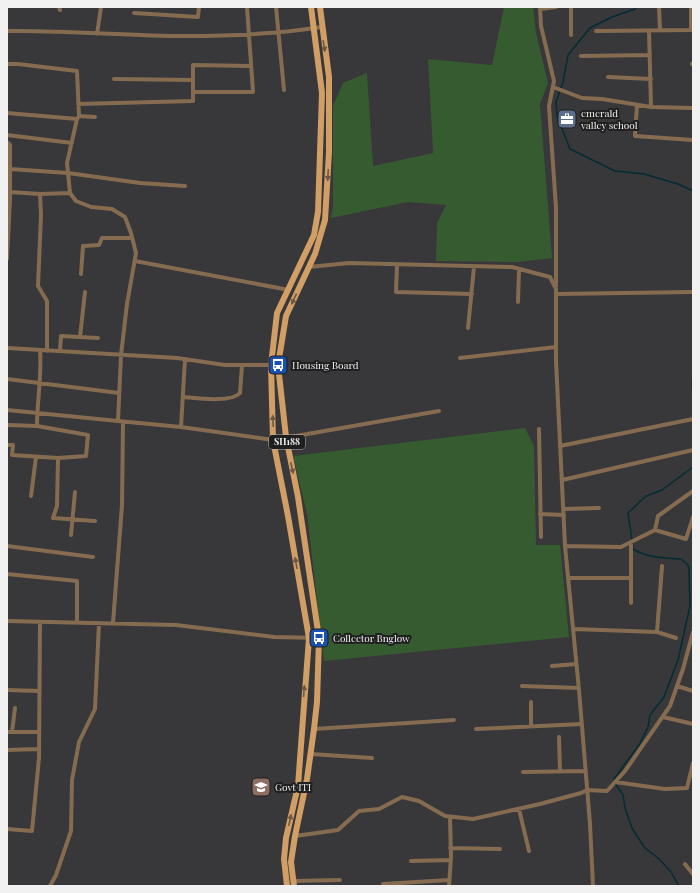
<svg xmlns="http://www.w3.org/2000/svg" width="700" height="893" font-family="'Playfair Display',serif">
	<rect width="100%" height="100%" fill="#38373a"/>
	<path fill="#375b30" d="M504,7H533L536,33L548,83L540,104L552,258L518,262L436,261L437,223L446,205L408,202L331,218L333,207V106L343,83L367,73L373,166L433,153L428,59L492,65Z
		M525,428L534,446L536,545H560L569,637L324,661L307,513L293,456Z"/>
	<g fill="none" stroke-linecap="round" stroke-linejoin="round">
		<path stroke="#022d32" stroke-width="1.5" d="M637,7L635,9L612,17L590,28L568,55L563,82L556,102L557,116L570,149L615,171L644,174L678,184L693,191
			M693,376L692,384L693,391
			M632,540L628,513L646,496L662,490L693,467
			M633,545V549C647,558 665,558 681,559L688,565L689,570L690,606L678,660L664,697L650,715L648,727L639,745L614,779L616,785L623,795L625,808L632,828L644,847L659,859L671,872L679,886"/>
		<path stroke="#856c51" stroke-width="4" d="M59,7L60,10
			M276,7L284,90
			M540,7L541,26L554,81L549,106L556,208V286
			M571,7V35
			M659,7L660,30
			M691,7V30
			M540,9L556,7
			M134,13L198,17L199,7
			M7,31C67,30 126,36 186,36C231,36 276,34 322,27
			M596,31L693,30
			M649,31L651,107
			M97,34L101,7
			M581,56L650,55
			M7,64H18L77,71L79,116
			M692,64L693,63
			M608,77L651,79
			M114,79L193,80
			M553,87L582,98L602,99L651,107L693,108
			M193,92H253L247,7
			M78,104L193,101V65L251,66
			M637,105L635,136L693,140
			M7,113L77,119L79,116L95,117
			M77,119L67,163L70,193L76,201L91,207L112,209L125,217L131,233L136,253L127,304L121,355L118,421L181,427L273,440L439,411
			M7,135L72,143
			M7,142L10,145V199L7,259
			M10,169L68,173L140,183L185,186
			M10,192L40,194L41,215L38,286L47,301V351
			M40,194L70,193
			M135,261L289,290
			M397,265L396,292L472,294
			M309,267L349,263L512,267L550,277L556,289V361L565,546L579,690L590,824L593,886
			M81,274L83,246L99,245L102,238H132
			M556,294L693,292
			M518,302L519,269
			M468,328L474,267
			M80,337L85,292
			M7,348L177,358L225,365H278
			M60,351L61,336L98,338
			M460,358L556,347
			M7,379L119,393
			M183,397C196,398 231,403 240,393L242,365
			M7,410L118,421
			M8,425L37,426L88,435L86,456L58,458L57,506L53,518L95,521
			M37,426C37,401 42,375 40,350
			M181,427L185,359
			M539,429L541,537
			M7,445H13L12,455L58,458
			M560,446L693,419
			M562,480L693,450
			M31,496L36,457
			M563,509L599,508
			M540,514L564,515
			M655,530L658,516L693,491
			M71,535L75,492
			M631,542V603
			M7,546L93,557
			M565,546L621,547L655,530L686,539L693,517
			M662,566L657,632L676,638
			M7,574L77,581V622
			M568,578H631
			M7,621L176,625L274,637L319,638
			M113,623L122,505L123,422
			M573,629L657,632
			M552,666L576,664
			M522,686L579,688
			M677,686L693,691
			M7,690L39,691
			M531,702V726
			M663,717L693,724
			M314,729L454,720
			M476,729L582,724
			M7,732H39
			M12,732L15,708
			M559,737L560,771
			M7,750L39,749
			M311,754L372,758
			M523,772L585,771
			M615,782L665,789L687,788L693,763
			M519,809L529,851
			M7,829L32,831L39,758L40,622
			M295,836L338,830L359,811L379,809L402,797L419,801L445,816L473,819L540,804L581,793L587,790L607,791L625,771L670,706L683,669L693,632
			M450,848L500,849
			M411,861L450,860
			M685,864L693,874
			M293,881L340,880
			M383,884L449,880
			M50,886L56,875L71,831L72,780L79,742L95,709L99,623
			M449,886L451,857L450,817"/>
		<path stroke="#d19e65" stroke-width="6" d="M287,886L284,859L286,838L298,786L309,638L288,516L273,440L271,365L277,313L314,235L318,212L322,93L311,7
			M294,886L291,862L295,836L307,779L314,729L317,702L319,638L298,497L286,437L278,365L286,316L315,254L325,220L329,152V77L320,7"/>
	</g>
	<defs><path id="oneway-solid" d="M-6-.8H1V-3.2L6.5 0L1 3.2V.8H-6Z"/></defs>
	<g fill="#6f583f">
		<use href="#oneway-solid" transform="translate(324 46) rotate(81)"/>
		<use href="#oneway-solid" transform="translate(328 175) rotate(93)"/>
		<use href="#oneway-solid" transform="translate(294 299) rotate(115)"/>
		<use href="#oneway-solid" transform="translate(273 421) rotate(-92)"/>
		<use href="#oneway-solid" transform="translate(292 468) rotate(78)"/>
		<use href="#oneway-solid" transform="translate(296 563) rotate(-100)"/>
		<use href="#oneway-solid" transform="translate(304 691) rotate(-86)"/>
		<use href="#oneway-solid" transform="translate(290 820) rotate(-77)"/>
	</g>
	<defs>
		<g id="office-square" transform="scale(1)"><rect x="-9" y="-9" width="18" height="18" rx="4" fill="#5c6f8a" stroke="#1f1f20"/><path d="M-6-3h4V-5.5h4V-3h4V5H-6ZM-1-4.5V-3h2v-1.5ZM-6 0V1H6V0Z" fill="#fff"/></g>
		<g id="bus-square" transform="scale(1)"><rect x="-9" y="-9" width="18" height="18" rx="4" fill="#1a4fb4" stroke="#1f1f20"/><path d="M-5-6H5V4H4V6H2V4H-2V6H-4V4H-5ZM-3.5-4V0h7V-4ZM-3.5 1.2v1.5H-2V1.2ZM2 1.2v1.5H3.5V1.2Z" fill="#fff"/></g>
		<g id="university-square" transform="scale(1)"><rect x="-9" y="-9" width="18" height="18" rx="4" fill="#8d6e63" stroke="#1f1f20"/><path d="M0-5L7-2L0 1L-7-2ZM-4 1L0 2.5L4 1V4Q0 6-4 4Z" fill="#fff"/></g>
	</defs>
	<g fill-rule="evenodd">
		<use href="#office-square" x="567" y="119"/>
		<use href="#bus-square" x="278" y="365"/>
		<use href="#bus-square" x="319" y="638"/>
		<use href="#university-square" x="261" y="787"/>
	</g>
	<g text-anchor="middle" stroke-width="4" stroke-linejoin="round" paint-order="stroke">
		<rect fill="#1f1f20" stroke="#b2b2b3" stroke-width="1" x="269" y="435" width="36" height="14" rx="3"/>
		<g font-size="9" font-weight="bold" fill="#f1f1f2">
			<text x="287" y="445">SH188</text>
		</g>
		<g font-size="10" fill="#f1f1f2" stroke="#1f1f20" text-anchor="start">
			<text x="581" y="117">emerald<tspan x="581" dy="12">valley school</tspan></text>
			<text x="292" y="369">Housing Board</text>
			<text x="333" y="642">Collector Bnglow</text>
			<text x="275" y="791">Govt ITI</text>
		</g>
	</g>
	<rect width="700" height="893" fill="none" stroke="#f1f1f2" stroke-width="16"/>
</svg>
